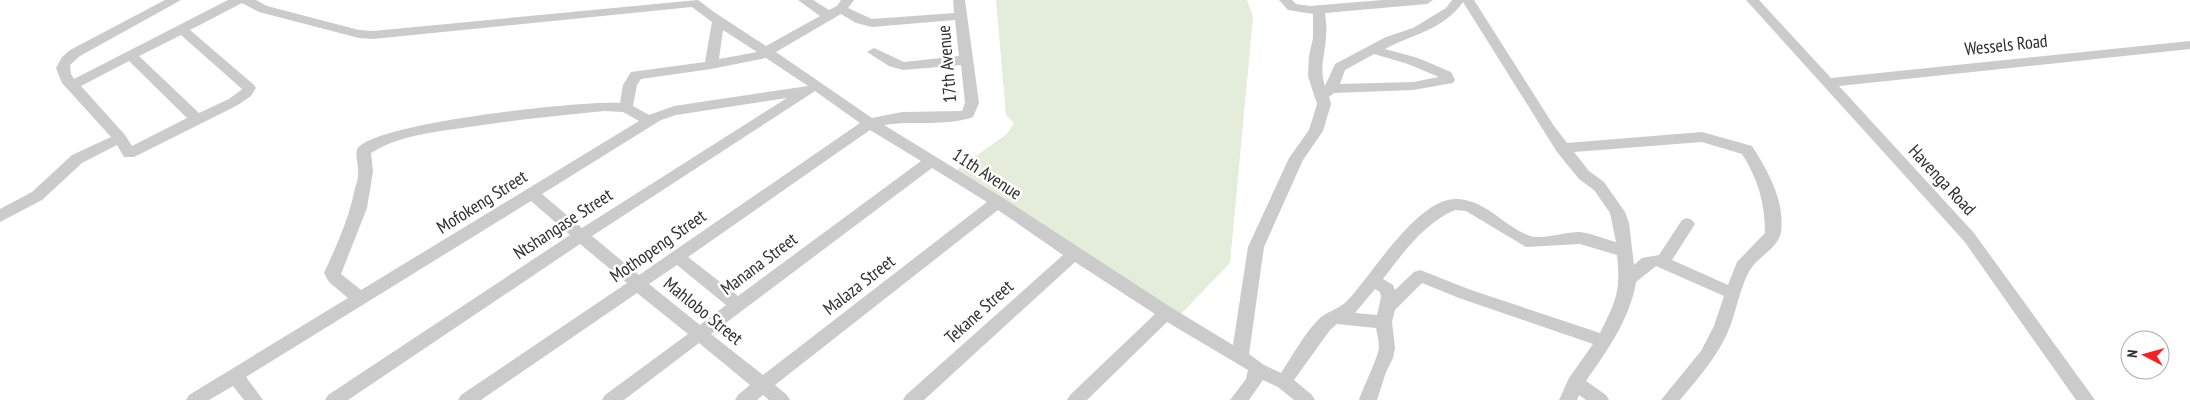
<svg xmlns="http://www.w3.org/2000/svg" width="2190" height="400" font-family="'PT Sans Narrow',sans-serif">
	<rect width="100%" height="100%" fill="#fff"/>
	<path fill="#e3edda" d="M996,0H1247L1253,17L1230,263L1176,319L948,176L1007,134L1014,123L1006,115Z"/>
	<g fill="none" stroke-linecap="round" stroke-linejoin="round">
		<path fill="#cbcbcb" fill-rule="evenodd" d="M165,0H181L80,56L70,65L71,74L74,79L228,0H256L267,6L359,30L373,31L698,0L714,12L766,46L820,16L798,0H813L829,10L837,6L841,0H854L848,8L872,19L954,13L953,0H965L979,103L973,117C945,127 913,120 884,125L1003,198L1172,308L1233,345L1248,247L1289,158L1309,130L1317,104L1308,76L1309,56L1313,38V14L1288,10L1279,0H1292L1296,4L1310,6L1382,0H1433L1427,4L1325,13C1326,21 1327,29 1326,37C1325,55 1319,68 1325,86L1335,64L1386,37L1413,28L1446,8L1452,0H1474L1554,126L1567,143L1702,132L1752,146C1768,171 1785,201 1781,232C1778,249 1758,256 1750,270C1741,285 1737,307 1731,324C1720,354 1700,376 1680,400H1661L1701,351L1714,326L1724,296L1656,266L1636,282C1630,319 1607,351 1586,381L1606,395L1609,400H1586L1579,395L1577,400H1559L1569,378L1593,344L1459,298L1422,283L1395,310L1392,322L1395,348L1393,358L1386,372L1377,400H1359C1363,388 1378,357 1379,348C1379,341 1377,334 1376,328L1337,324L1330,330L1294,380L1312,395L1315,400H1294L1278,387L1263,380L1249,400H1230L1246,379L1248,370L1167,322L1087,400H1067L1070,395L1155,314L1075,262L924,400H903L906,395L1063,255L998,210L775,385L787,395L790,400H769L763,395L757,400H735L738,395L750,385L699,343L624,400H602L605,395L688,334L637,293L481,400H458L461,395L627,283L580,244L348,400H325L328,395L570,235L531,201L246,377L263,400H244L233,386L209,400H186L189,395L348,298L329,282L324,273C337,245 349,218 355,188C357,182 359,175 358,169C358,163 355,155 357,150C367,123 587,100 620,103L623,85L631,72L705,62L712,22L692,7L373,39L359,38L259,12L242,3L190,30L254,85L256,88L251,96L238,105L134,157H124L117,145L82,163L42,200L0,222V209L32,192L72,155L111,137L62,83L56,68L62,57L70,50ZM1463,2L1557,152L1579,179L1594,190L1610,213L1616,242C1604,239 1591,233 1579,232C1565,232 1542,240 1530,236C1504,227 1486,199 1455,199C1416,200 1372,275 1347,301C1339,309 1329,311 1321,317C1305,332 1293,355 1281,373L1264,365L1249,354L1264,247L1303,160L1323,131L1331,104L1329,97L1334,93L1413,90L1453,83L1455,80L1451,72L1418,58L1385,49C1413,34 1443,30 1463,2ZM841,14L856,23L872,27L955,20L959,56L904,62L874,48L867,52L889,66L903,70L961,65L965,103L962,111L902,112L872,118L776,52ZM723,30L757,52L719,59ZM181,35L242,89L241,90L229,99L199,113L139,56ZM1374,54L1408,64L1439,77L1413,82L1340,84L1345,70ZM766,58L808,86L674,106L649,115L633,106L637,85L641,79L711,69ZM129,61L187,118L132,146L125,135L81,86ZM815,91L860,123L639,275L592,236ZM787,98L582,228L542,194L661,120L676,115ZM604,111L623,112L639,121L361,290L341,274L367,208L373,171L371,153C396,137 427,133 455,129C505,121 554,116 604,111ZM870,130L921,161L738,296L688,257ZM1702,142L1742,154C1758,179 1765,203 1765,233L1737,262L1728,285L1672,260L1695,224L1692,220L1687,218L1682,220L1659,255L1642,258L1634,265L1629,223L1625,212L1604,182L1589,171L1574,152ZM932,168L987,202L763,375L711,334ZM1455,210L1466,211L1526,247L1580,244L1617,255C1621,291 1616,301 1600,333L1471,290L1420,270L1414,272L1395,290L1393,285L1383,279C1403,253 1424,223 1455,210ZM677,265L726,305L700,325L649,284ZM1375,289L1380,292L1381,297L1377,315L1355,313Z
			M1746,0H1759L1831,78L2190,41V49L1839,86L1974,233L2095,400H2076L1964,241Z"/>
	</g>
	<g text-anchor="middle" stroke-width="5" stroke-linejoin="round" paint-order="stroke">
		<g font-size="18" fill="#2e2e2e" stroke="#fff">
			<text transform="translate(2006 45) rotate(-6)" y="6">Wessels Road</text>
			<text transform="translate(947 64) rotate(-95)" y="6">17th Avenue</text>
			<text transform="translate(987 174) rotate(33)" y="6">11th Avenue</text>
			<text transform="translate(1942 180) rotate(47)" y="6">Havenga Road</text>
			<text transform="translate(482 202) rotate(-32)" y="6">Mofokeng Street</text>
			<text transform="translate(563 224) rotate(-33)" y="6">Ntshangase Street</text>
			<text transform="translate(658 246) rotate(-35)" y="6">Mothopeng Street</text>
			<text transform="translate(759 264) rotate(-37)" y="6">Manana Street</text>
			<text transform="translate(859 285) rotate(-38)" y="6">Malaza Street</text>
			<text transform="translate(703 311) rotate(39)" y="6">Mahlobo Street</text>
			<text transform="translate(979 312) rotate(-42)" y="6">Tekane Street</text>
		</g>
	</g>
	<g transform="translate(2145 355) rotate(276)"><circle r="24" fill="#ffffff" stroke="#ababab"/>
	<path d="M0-4L9 19L0 12L-9 19Z" fill="#f42320"/>
	<text y="-8" font-size="14" font-weight="bold" text-anchor="middle" fill="#2e2e2e">N</text>
	</g>
</svg>
